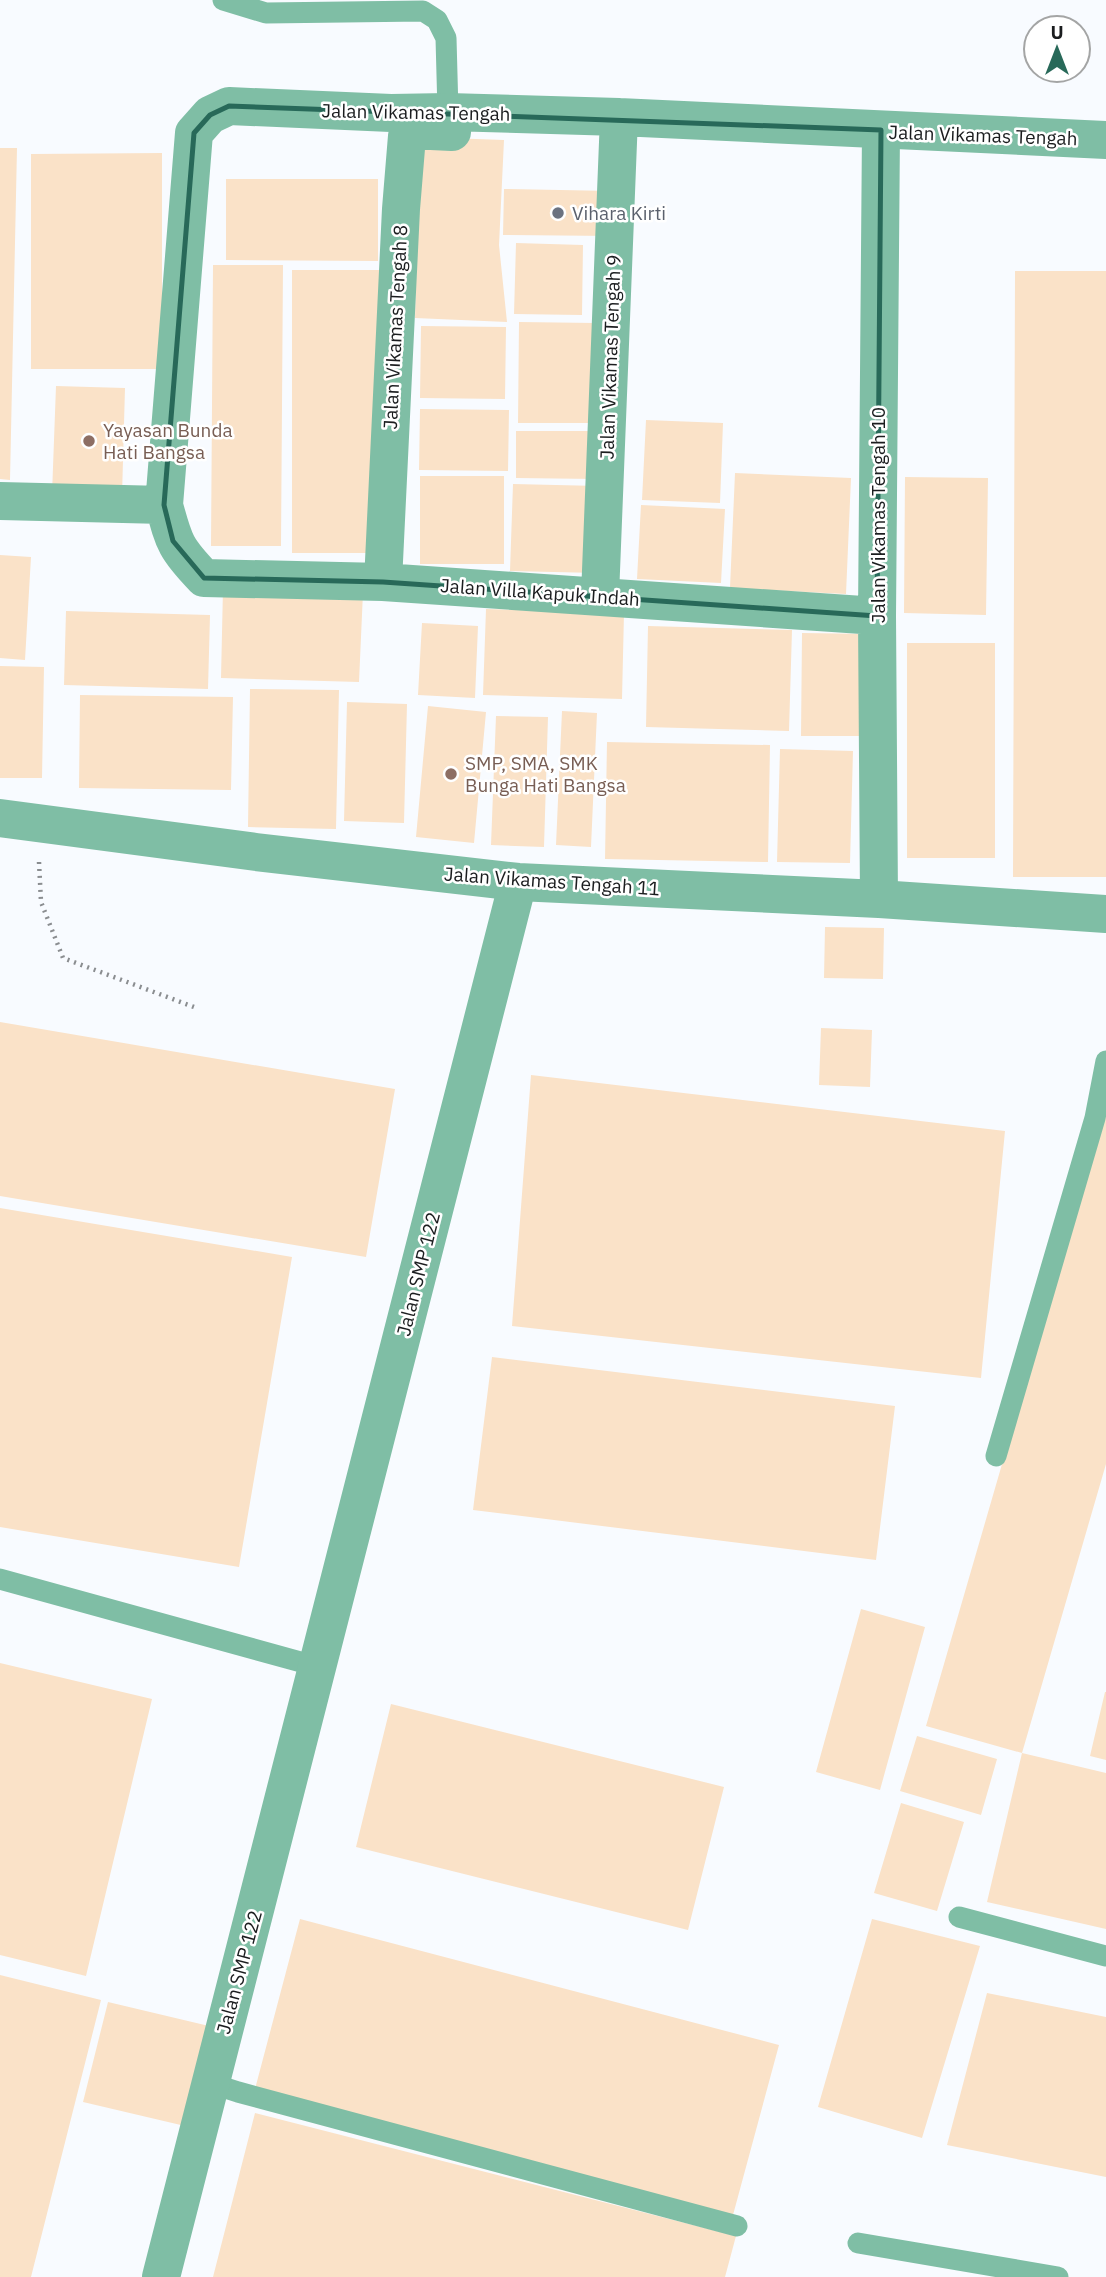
<svg xmlns="http://www.w3.org/2000/svg" width="1106" height="2277" font-family="'IBM Plex Sans',sans-serif">
	<rect width="100%" height="100%" fill="#f8fbff"/>
	<path fill="#fae2c8" d="M420,137L504,140L499,245L507,322L415,318Z
		M0,148H17L10,480L0,479Z
		M162,153V369H31V154Z
		M226,179H378V261L226,260Z
		M504,189L612,191V236L503,235Z
		M516,243L583,245L582,315L514,314Z
		M213,265H283L281,546H211Z
		M292,270H381V553H292Z
		M1015,271H1106V877H1013Z
		M519,322L595,323L594,423H518Z
		M421,326L506,327L505,399L420,398Z
		M56,386L125,388L122,496L52,494Z
		M420,409L509,410L508,471L419,470Z
		M646,420L723,423L720,503L642,500Z
		M516,431H597L596,479L516,478Z
		M735,473L851,478L846,594L730,588Z
		M420,476H504V564H420Z
		M905,477L988,478L986,615L904,613Z
		M513,484L599,486L597,573L510,571Z
		M641,505L725,509L721,583L637,579Z
		M0,555L31,557L25,660L0,658Z
		M223,588L363,592L359,682L221,678Z
		M486,609L624,613L622,699L483,695Z
		M66,611L210,615L208,689L64,685Z
		M422,623L478,626L475,698L418,695Z
		M648,626L792,630L789,731L646,727Z
		M802,633L873,634L872,736H801Z
		M907,643H995V858H907Z
		M0,666L44,667L42,778H0Z
		M250,689L339,690L336,829L248,827Z
		M80,695L233,697L231,790L79,788Z
		M347,702L407,704L404,823L344,821Z
		M428,706L486,712L474,843L416,837Z
		M562,711L597,713L591,847L556,845Z
		M496,716L548,717L544,847L491,845Z
		M607,742L770,745L768,862L605,859Z
		M780,749L853,751L850,863L777,862Z
		M825,927L884,928L883,979L824,978Z
		M0,1022L395,1089L366,1257L0,1196Z
		M821,1028L872,1030L870,1087L819,1085Z
		M531,1075L1005,1131L981,1378L512,1326Z
		M1106,1106V1464L1022,1753L926,1726Z
		M0,1208L292,1257L239,1567L0,1527Z
		M492,1357L895,1406L876,1560L473,1510Z
		M861,1609L925,1627L880,1790L816,1772Z
		M0,1663L152,1699L86,1976L0,1955Z
		M1105,1692H1106V1760L1090,1756Z
		M391,1704L724,1787L688,1930L356,1847Z
		M917,1736L997,1759L981,1815L900,1791Z
		M1022,1753L1106,1773V1929L987,1902Z
		M901,1803L964,1822L937,1911L874,1893Z
		M300,1919L779,2045L733,2215L255,2089Z
		M872,1919L980,1946L922,2138L818,2107Z
		M0,1975L101,2000L31,2277H0Z
		M987,1993L1106,2017V2177L947,2145Z
		M108,2002L209,2026L185,2126L83,2102Z
		M255,2113L736,2236L725,2277H213Z"/>
	<g fill="none" stroke-linecap="round" stroke-linejoin="round">
		<path stroke="#8a8d90" stroke-width="4.5" stroke-dasharray="2 5" stroke-linecap="butt" d="M39,862L41,902L63,958L194,1007"/>
		<path stroke="#7fbea5" stroke-width="21" d="M223,0L266,13L423,11L437,20L446,38L448,112
			M996,1456L1095,1118L1106,1061
			M0,1579L319,1667
			M959,1917L1106,1956
			M210,2083L238,2092L737,2226
			M858,2243L1058,2277"/>
		<path stroke="#7fbea5" stroke-width="38" d="M0,501L164,505
			M383,582L401,209L407,136L410,130L452,132
			M600,596L619,117
			M877,616L383,582L204,578C176,549 174,543 164,505L194,133L210,115L229,106L391,113L448,112L619,117L1106,140
			M0,818L256,852L518,882L879,899L1106,914
			M879,899L877,616L881,130
			M161,2277L518,882"/>
	</g>
	<path fill="none" stroke="#286959" stroke-width="5" stroke-linejoin="round" d="M229,106L881,130L877,616L383,582L204,578L173,541L164,505L194,133L210,115Z"/>
	<circle fill="#6b7280" stroke="#fff" stroke-width="2.5" cx="558" cy="213" r="7"/>
	<g fill="#8d6e63" stroke="#fff" stroke-width="2.5">
		<circle cx="89" cy="441" r="7"/>
		<circle cx="451" cy="774" r="7"/>
	</g>
	<g text-anchor="middle" stroke-width="5" stroke-linejoin="round" paint-order="stroke">
		<g font-size="19" fill="#1b1d1f" stroke="#fff">
			<text transform="translate(416 112) rotate(1)" y="7">Jalan Vikamas Tengah</text>
			<text transform="translate(983 135) rotate(2)" y="7">Jalan Vikamas Tengah</text>
			<text transform="translate(395 327) rotate(-87)" y="7">Jalan Vikamas Tengah 8</text>
			<text transform="translate(610 357) rotate(-88)" y="7">Jalan Vikamas Tengah 9</text>
			<text transform="translate(878 515) rotate(-90)" y="7">Jalan Vikamas Tengah 10</text>
			<text transform="translate(540 592) rotate(4)" y="7">Jalan Villa Kapuk Indah</text>
			<text transform="translate(552 881) rotate(4)" y="7">Jalan Vikamas Tengah 11</text>
			<text transform="translate(418 1274) rotate(-76)" y="7">Jalan SMP 122</text>
			<text transform="translate(239 1972) rotate(-75)" y="7">Jalan SMP 122</text>
		</g>
		<g font-size="19" fill="#5b616d" stroke="#fff" text-anchor="start">
			<text x="572" y="220">Vihara Kirti</text>
		</g>
		<g font-size="19" fill="#785e54" stroke="#fff" text-anchor="start">
			<text x="103" y="437">Yayasan Bunda<tspan x="103" dy="22">Hati Bangsa</tspan></text>
			<text x="465" y="770">SMP, SMA, SMK<tspan x="465" dy="22">Bunga Hati Bangsa</tspan></text>
		</g>
	</g>
	<g transform="translate(1057 49)"><circle r="33" fill="#ffffff" stroke="#a4a5a5" stroke-width="2"/>
	<path d="M0-5L12 26L0 18L-12 26Z" fill="#286959"/>
	<text y="-10" font-size="19" font-weight="bold" text-anchor="middle" fill="#1b1d1f">U</text>
	</g>
</svg>
